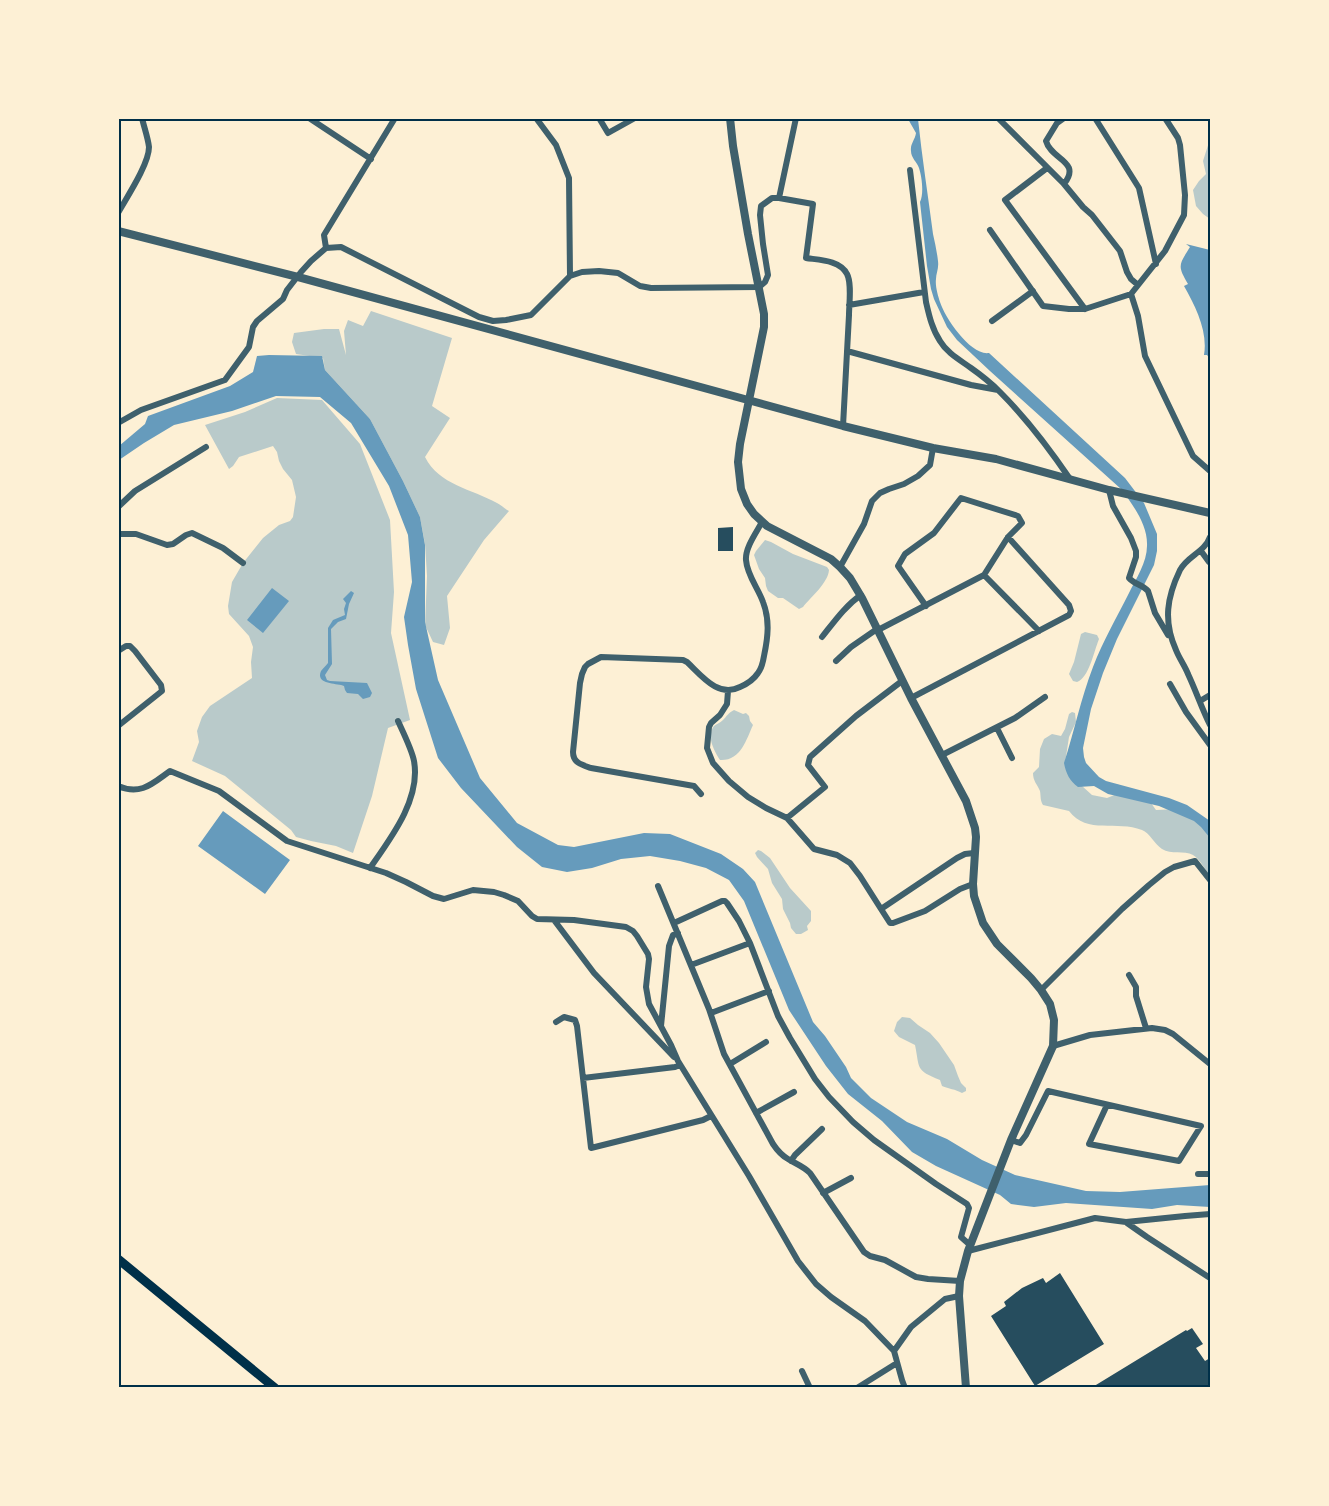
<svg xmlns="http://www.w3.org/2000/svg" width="1329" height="1506" font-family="Ubuntu,sans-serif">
	<rect width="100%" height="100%" fill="#fdf0d5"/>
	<path fill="#b9caca" d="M1210,139V219L1203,214L1196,206L1193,190L1199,181L1206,174L1203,161Z
		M371,311L452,338L432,406L450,418L425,457C439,485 472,489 497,503C501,505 505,509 509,511L484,540L447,596L450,628L444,645L433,642L425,625L427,576L425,544L420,517L403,481L370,419L325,370L323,358L296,354L292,342L294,333L324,329H339L346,355L344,331L348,320L363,326Z
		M277,398L322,400L360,444L390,520L394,592L391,633L410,720L388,728L372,796L353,853L336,846L311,841L296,837L291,830L225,776L192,761L199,742L197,731L202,717L210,706L252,678L251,662L253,647L249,636L229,614L228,606L232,582L243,563L263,538L279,525L290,521L293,517L296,497L292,480L283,469L279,461L277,452L273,446L239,457L233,466L229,469L205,425L245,412Z
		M765,540L771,542L793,554L827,567L829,570C828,583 811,597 803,607L799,609L783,598H778L768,591L766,586L765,578L759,569L754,555L756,551Z
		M1085,632L1097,635L1099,639C1094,651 1089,678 1077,682L1073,681L1069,674L1074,662L1081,634Z
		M734,710L743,714L746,713L749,716L750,721L753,725C746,740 741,761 720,760C714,751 706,736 714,726C716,724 720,723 723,720C727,716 728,713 734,710Z
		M1072,712L1075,713L1076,722L1069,737L1065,763L1082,786L1092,795L1107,798L1117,794L1151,803L1156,810L1179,809L1201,824L1210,835V876C1204,869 1201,860 1193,855C1184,850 1171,855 1162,849C1154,844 1150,833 1142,830C1117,820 1087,835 1069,811L1043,805C1040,800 1041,797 1040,791C1037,784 1033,781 1033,773L1039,767L1040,749L1044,739L1052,734L1061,736L1065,729L1069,714Z
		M758,850L761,851L770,858L790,888L811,911V921L807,926L808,930L801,934H796L791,928L790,923L783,909L782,899L772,883L768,869L757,857L755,853Z
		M902,1017L910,1018L918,1025L930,1033L939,1043L954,1065L958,1076L961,1083L966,1088V1091L962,1093C955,1089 949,1089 942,1086L940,1080C915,1070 920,1069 915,1045L899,1037L894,1031L897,1022Z"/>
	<path fill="#669bbc" d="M905,119H918C922,157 928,196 933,234C935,243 937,252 938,261C939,269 936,273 936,279C935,286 938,296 940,302C945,318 971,356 989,353L1125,478L1144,503L1157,534V551L1154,565L1117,639L1103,673L1091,709L1083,748L1084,757L1086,763L1099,777L1106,781L1169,798L1187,805L1210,821V838L1201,827L1194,821L1159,806L1108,794L1094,786L1078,787C1070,781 1066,774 1064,763C1074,732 1081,698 1093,667C1103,641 1117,617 1129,593C1136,579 1147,562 1147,546C1148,525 1133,505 1121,489L990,371L957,340L947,327L934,299L931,289L927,266L920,202C924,194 922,177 919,168C917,162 911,158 911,151C910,144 915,140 916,133L908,119Z
		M1186,244L1210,250V359L1207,355H1204C1208,332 1196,307 1184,286L1188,284C1177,265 1179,265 1190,247Z
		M269,355L322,356L325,370L370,419L403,481L420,517L425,545V622L438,680L480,778L517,823L558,845L574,847L644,833L670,834L721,854L743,869L755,882L813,1022L825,1036L846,1067L851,1078L871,1098L907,1122L947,1139L982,1160L1015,1175L1086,1191L1120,1192L1210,1185V1207L1177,1205L1152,1209L1066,1203L1034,1207L1011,1204L1000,1195L936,1166L912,1152L882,1121L848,1094L826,1066L789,1010L744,901L729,880L706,868L680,861L650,856L621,859L592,868L567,872L542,867L517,847L461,788L438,758L416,689L408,645L404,617L412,582L408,535L389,486L351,423L320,397L276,396L232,411L174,425L144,443L119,460V446L145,424L148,416L230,386L253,372L257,356Z
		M272,588L289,601L263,633L247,620Z
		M351,591L354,593L349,604L346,619L338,622L331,629L332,664L325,675L327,680L330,681L367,683L372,693L370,697L363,699L358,694L347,693L345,690L344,686C337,683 315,685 321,671C323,668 326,666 328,663V628L333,620L345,615L344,609L346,603L343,599Z
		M223,811L290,860L265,894L198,846Z"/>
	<path fill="#264d5e" d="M733,527V551H718V528Z
		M1060,1273L1104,1344L1035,1386L991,1316L1006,1306L1004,1302L1022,1288L1043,1278L1046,1283Z
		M1192,1328L1203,1344L1196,1348L1205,1361L1210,1358V1388H1091L1186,1330L1187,1331Z"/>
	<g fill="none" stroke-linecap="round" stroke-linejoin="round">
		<path stroke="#3f606c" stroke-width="6" d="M309,118L371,159
			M536,118L556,145L569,178L570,276
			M599,118L608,133L635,118
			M998,118L1064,184L1083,207L1092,215L1120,251L1127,272L1131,279L1138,285
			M1095,118L1139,188L1156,264
			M1047,168L1005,200L1085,309
			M910,170L926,302C929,315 932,329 940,341C947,353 960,360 971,368C981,375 991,383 1000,392C1026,418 1049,448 1070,479
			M1064,184C1082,161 1051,160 1046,141L1057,123L1064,118
			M779,198L796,118
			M118,213C127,197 149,164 149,147C148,138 144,127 142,118
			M990,230L1043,306L1069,309H1085L1131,294L1165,251L1184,215L1185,195L1180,145L1178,138L1165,118
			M326,248L324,235L395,118
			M1131,294L1138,316L1145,356L1193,456L1210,471
			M849,305L924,292
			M992,321L1033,291
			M847,351L971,385L998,390
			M118,423L141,410L225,380L249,347L253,327L257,321L283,299L287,290L301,272L311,261L326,248L341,247L479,317L493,321L506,320L531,315L570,276L582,272L599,271L618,273L640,286L651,288L759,287L765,282L768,275L763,244L760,215L761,206L772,198H779L813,204L806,258C819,260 840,260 847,274C852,283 849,305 849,315C847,352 845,389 843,426
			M1109,490L1113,506L1131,538L1136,551V557L1129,578C1134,584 1143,585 1148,591L1155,613L1168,635
			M118,507L135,491L206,447
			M118,534H136L167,545L173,544L186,535L192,533L223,548L243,563
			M1210,537C1205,552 1187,556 1180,570C1167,597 1163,621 1176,650C1179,658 1185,666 1188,674C1196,691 1202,709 1210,725
			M1201,551L1209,562L1210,561
			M840,567L864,524L872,501L880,493L889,489L904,484L918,476L930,465L933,448
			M984,575L1039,631
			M878,630L984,575L1008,537L1022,523L1018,516L961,498L934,533L905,554L898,566L926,606
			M822,637C834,622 845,606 861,595
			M118,651L126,646H130L135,651L161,685L162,691L118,726
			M836,661L851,647L877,629
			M1170,684L1186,712L1210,745
			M728,691L727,704L720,715L711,723L709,727L707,748L713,763L729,781L748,797L766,808L787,818L814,849L837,855L850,863L860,876L881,909L957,858L965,854L974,853
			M911,698L1069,615L1071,611L1069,605L1008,537
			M1200,701L1210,695
			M997,728L1012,758
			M942,755L1015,718L1045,697
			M118,786C141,796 153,783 170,771L219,791L287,841L386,873L406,882L433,896L444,899L473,890L494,892L504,895L518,901L532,916L537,919L574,920L626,927L633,931L637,936L648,954L649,959L646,987L649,1004L671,1045L678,1061L749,1176L798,1261L816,1284L831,1297L865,1321L894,1351L902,1380L905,1388
			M701,794L694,786L591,768C582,765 573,763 573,752L580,683L582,674L585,667L588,664L601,657L683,660L687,662C702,676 718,698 740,687C747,684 754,679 758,673C762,668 763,662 764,656C768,637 770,620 763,602C758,588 747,575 746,560C745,548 756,533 762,522
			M787,818L825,787L808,765L810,757L856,716L902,681
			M370,868C391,838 421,799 414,761C412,750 403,732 398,721
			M658,886L709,1009L724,1054L773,1144C777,1150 781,1155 788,1159C796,1164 803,1166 810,1173L864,1252L870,1256L885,1260L916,1277L928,1279L960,1281
			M881,909L890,923H893L925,911L960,889L973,884
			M554,920L594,973L674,1057
			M674,923L722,901H725L727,903L739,921L750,943L778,1016L790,1038L815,1079L829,1097L853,1122L874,1140L936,1184L967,1204L969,1208L961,1237L970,1245
			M691,965L750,943
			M1129,975L1136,987V996L1146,1028
			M1041,990L1122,909L1149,885L1165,872L1174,867L1195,861L1210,880
			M711,1013L769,991
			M556,1022L564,1017L575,1020L577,1026L591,1148L703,1120L711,1116
			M661,1026L669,946L673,935L678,933
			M1053,1046L1090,1035L1152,1028L1165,1030L1173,1034L1210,1064
			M730,1064L766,1042
			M583,1078L675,1067L680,1065
			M756,1113L794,1092
			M1011,1140L1020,1143L1026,1135L1048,1091L1201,1126L1179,1161L1089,1144L1107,1105
			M791,1161L795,1155L822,1129
			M1198,1174H1210
			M823,1193L851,1178
			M1127,1223L1147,1237L1210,1278
			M968,1251L1095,1218L1126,1222L1185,1216L1210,1214
			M894,1351L911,1327L945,1299L959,1296
			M802,1371L810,1388
			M857,1388L897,1363"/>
		<path stroke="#3f606c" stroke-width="8" d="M730,118L733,146L748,234L764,314V327L740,444L738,462L741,489L747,504L754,514L767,526L831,559L840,567L850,578L862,598L911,698L966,801L975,828L976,837L973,884L974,896L983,923L997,944L1031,978L1041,990L1050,1004L1054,1020L1053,1046L1011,1140L968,1251L960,1281L959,1296L966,1388
			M118,231L298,277L843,426L933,448L996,459L1109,490L1210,513"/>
		<path stroke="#003049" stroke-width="9" d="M118,1259L275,1388"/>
	</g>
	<rect width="1329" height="1506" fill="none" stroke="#fdf0d5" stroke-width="240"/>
	<rect x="120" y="120" width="1089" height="1266" fill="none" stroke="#003049" stroke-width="2"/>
</svg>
